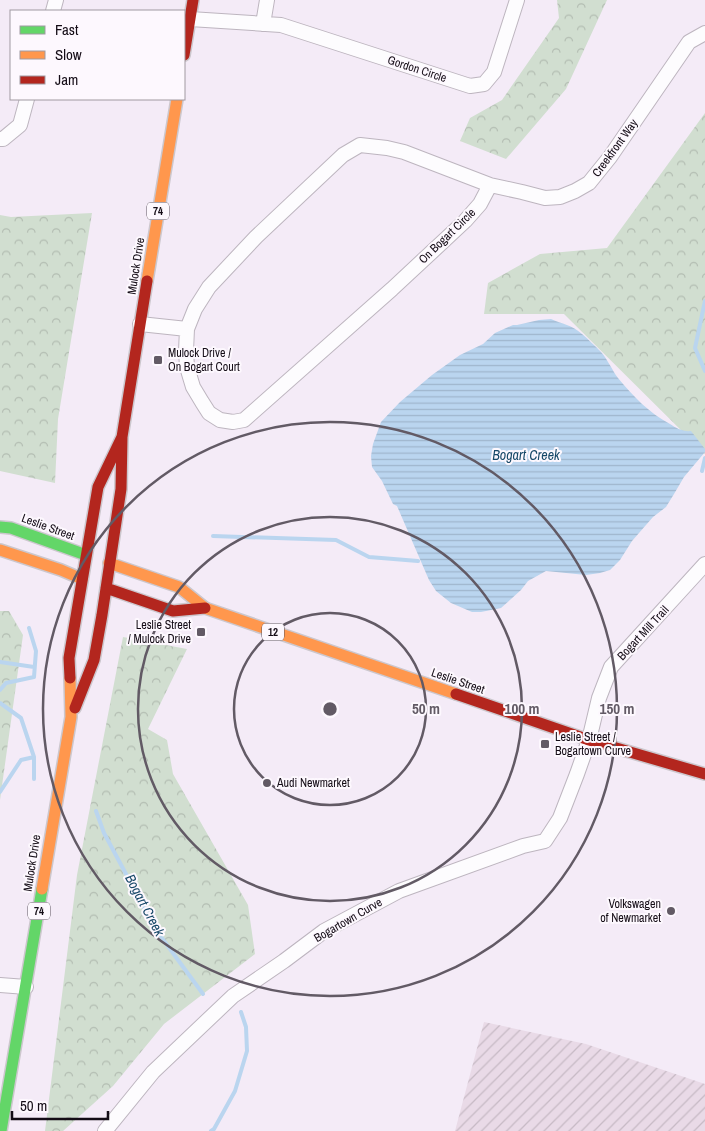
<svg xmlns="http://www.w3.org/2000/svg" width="705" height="1131" font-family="'Archivo Narrow',sans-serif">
	<defs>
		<pattern id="industrial-furrows" width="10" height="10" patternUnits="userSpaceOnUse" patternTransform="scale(1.25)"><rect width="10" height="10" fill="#e9dae7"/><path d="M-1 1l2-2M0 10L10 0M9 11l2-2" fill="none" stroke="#c7bac5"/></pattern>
		<pattern id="forest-crowns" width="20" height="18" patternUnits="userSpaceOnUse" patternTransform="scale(1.25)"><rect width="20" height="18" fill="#d1ded0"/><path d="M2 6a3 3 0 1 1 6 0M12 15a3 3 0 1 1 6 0" fill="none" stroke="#b3bdb2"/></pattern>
		<pattern id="water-rules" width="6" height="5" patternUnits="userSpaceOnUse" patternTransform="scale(1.25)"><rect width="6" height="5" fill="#bad5ef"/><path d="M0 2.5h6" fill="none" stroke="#9fb6cc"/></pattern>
	</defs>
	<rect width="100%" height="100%" fill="#f4ebf7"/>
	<path fill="url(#industrial-furrows)" d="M484,1022L586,1044L705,1084V1131H455Z"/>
	<path fill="url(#forest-crowns)" d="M557,0H607L566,89L506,159L460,141L470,118L502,100L559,18Z
		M705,113V454L564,314H484L488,283L540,254L607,248Z
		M92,213L58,419L55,483L0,471V215L11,217Z
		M0,611H9L23,635L0,800Z
		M123,637L187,649L148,729L167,740L173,774L248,905L255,954L164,1024L113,1086L63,1131H45L77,875Z"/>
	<path fill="url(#water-rules)" d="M551,319C562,324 572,325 582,334C588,339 595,346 601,352C608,360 612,370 618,378C633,396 649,413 670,424C676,428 683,432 691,431L705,449V452L684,477L674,494L666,507L653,517L632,541L620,560L610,570L600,573L586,575L546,571L528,581L521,590L501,608L481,612H472L451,603L436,591L429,580L397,506L393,504L382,481L372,467L371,456L373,444L381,422L400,402L432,375L460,355L483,344L495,333L513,325H517L539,320Z"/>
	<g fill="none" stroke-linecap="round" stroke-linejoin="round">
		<path stroke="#bad5ef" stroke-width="4" d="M705,301L695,348L705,371
			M702,471L705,458
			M213,536L336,540L369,557L418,561
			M0,662L34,667
			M0,690L6,683L34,677L36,651L29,628
			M0,703L21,718L34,757V779
			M0,792L21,760L34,757
			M96,811L104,833L156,930L203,994
			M211,1131L214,1129L235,1091L247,1051L246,1027L241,1012"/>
		<g stroke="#bdb5bf" stroke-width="16">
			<path id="street" d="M53,11L56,0
				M190,19L281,25L470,86L484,84L494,72L517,0
				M263,24L267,0
				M0,139H3L20,125L27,99
				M490,185L480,204L465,221L392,289L244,420L233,422L220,420L209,413L202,402L193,387L187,367L186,351L187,329L195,309L209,287L256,237L343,155L360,145L387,148L404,152L490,185L522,192L545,198L560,197L575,191L589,183L610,157L689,42L705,33
				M140,324L187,329
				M0,985L26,987
				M105,1131L153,1072L233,996L284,961L324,931L399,891L523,846L545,841L560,818L577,774L589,740L599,698L611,667L705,564"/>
		</g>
		<g stroke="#ccc7cd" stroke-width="14">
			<path id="fast" d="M0,527L11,528L86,555
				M1,1131L42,889"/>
		</g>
		<g stroke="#ccc7cd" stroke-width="14">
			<path id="slow" d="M147,281L177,99
				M0,550L61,570L82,579
				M109,563L179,587L205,608L456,694
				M42,889L71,717L70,678"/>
		</g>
		<g stroke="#ccc7cd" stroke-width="14">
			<path id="jam" d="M184,55L193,0
				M106,588L173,611L205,608
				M70,678L69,658L98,487L122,437
				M456,694L589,740L705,774
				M75,708L94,660L102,615L121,489L122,437L147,281"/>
		</g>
		<use href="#street" stroke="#fdfcfe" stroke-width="14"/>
		<use href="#fast" stroke="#63d668" stroke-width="11"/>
		<use href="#slow" stroke="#ff974d" stroke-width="11"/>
		<use href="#jam" stroke="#b3261e" stroke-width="11"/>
	</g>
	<g fill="none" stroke="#625a65" stroke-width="2.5">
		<circle cx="330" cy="709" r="96"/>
		<circle cx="330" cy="709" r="192"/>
		<circle cx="330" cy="709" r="287"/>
	</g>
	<g fill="#625a65" stroke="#fdf8fe" stroke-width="2">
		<rect x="153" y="355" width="10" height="10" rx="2.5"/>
		<rect x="196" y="627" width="10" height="10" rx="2.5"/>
		<rect x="540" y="739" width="10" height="10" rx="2.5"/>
		<circle cx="267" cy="783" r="5"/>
		<circle cx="671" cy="911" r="5"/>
	</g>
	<g text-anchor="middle" stroke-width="4" stroke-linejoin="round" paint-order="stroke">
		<g fill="#fdf8fe" stroke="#5a535c" stroke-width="1">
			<rect x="147" y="202.5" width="22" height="17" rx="4"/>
			<rect x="262" y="623.5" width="22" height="17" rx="4"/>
			<rect x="28" y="902.5" width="22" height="17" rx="4"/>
		</g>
		<g font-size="11" font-weight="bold" fill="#140c16">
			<text x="158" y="215">74</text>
			<text x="273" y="636">12</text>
			<text x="39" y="915">74</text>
		</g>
		<g font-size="12" fill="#140c16" stroke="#fdf8fe">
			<text transform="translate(417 69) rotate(18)" y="4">Gordon Circle</text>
			<text transform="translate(615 148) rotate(-54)" y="4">Creekfront Way</text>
			<text transform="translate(447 236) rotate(-44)" y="4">On Bogart Circle</text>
			<text transform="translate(136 266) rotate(-81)" y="4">Mulock Drive</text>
			<text transform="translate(48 527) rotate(20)" y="4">Leslie Street</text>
			<text transform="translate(643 633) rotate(-47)" y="4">Bogart Mill Trail</text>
			<text transform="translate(458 681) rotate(19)" y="4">Leslie Street</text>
			<text transform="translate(32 863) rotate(-81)" y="4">Mulock Drive</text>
			<text transform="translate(348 920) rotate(-30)" y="4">Bogartown Curve</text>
		</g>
		<g font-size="12" fill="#140c16" stroke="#fdf8fe" text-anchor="start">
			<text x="168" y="357">Mulock Drive /<tspan x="168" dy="14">On Bogart Court</tspan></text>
			<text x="191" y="629" text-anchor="end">Leslie Street<tspan x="191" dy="14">/ Mulock Drive</tspan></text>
			<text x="555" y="741">Leslie Street /<tspan x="555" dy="14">Bogartown Curve</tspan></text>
			<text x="277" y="787">Audi Newmarket</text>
			<text x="661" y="908" text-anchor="end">Volkswagen<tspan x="661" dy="14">of Newmarket</tspan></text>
		</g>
		<g font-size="14" font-style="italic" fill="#174868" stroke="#fdf8fe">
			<text x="526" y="460">Bogart Creek</text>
			<text transform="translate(145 905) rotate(62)" y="5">Bogart Creek</text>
		</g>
	</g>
	<circle cx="330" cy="709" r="8" fill="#625a65" stroke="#fdf8fe" stroke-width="2.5"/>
	<g font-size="15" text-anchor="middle" font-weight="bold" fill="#625a65" stroke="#fdf8fe" stroke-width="4" stroke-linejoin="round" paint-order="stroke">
		<text x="426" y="714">50 m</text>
		<text x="522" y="714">100 m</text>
		<text x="617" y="714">150 m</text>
	</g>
	<rect x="10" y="10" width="175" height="90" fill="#fdf8fe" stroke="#a09aa1"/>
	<rect x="20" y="26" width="25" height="8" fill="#63d668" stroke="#a09aa1"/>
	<text x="55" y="35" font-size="15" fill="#140c16">Fast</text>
	<rect x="20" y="51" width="25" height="8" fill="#ff974d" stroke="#a09aa1"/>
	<text x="55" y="60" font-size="15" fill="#140c16">Slow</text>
	<rect x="20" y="76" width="25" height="8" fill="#b3261e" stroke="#a09aa1"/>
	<text x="55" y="85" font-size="15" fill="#140c16">Jam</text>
	<path d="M12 1111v8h96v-8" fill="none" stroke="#140c16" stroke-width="2.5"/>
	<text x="20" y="1111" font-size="15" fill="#140c16" stroke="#fdf8fe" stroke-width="4" paint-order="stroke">50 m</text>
</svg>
